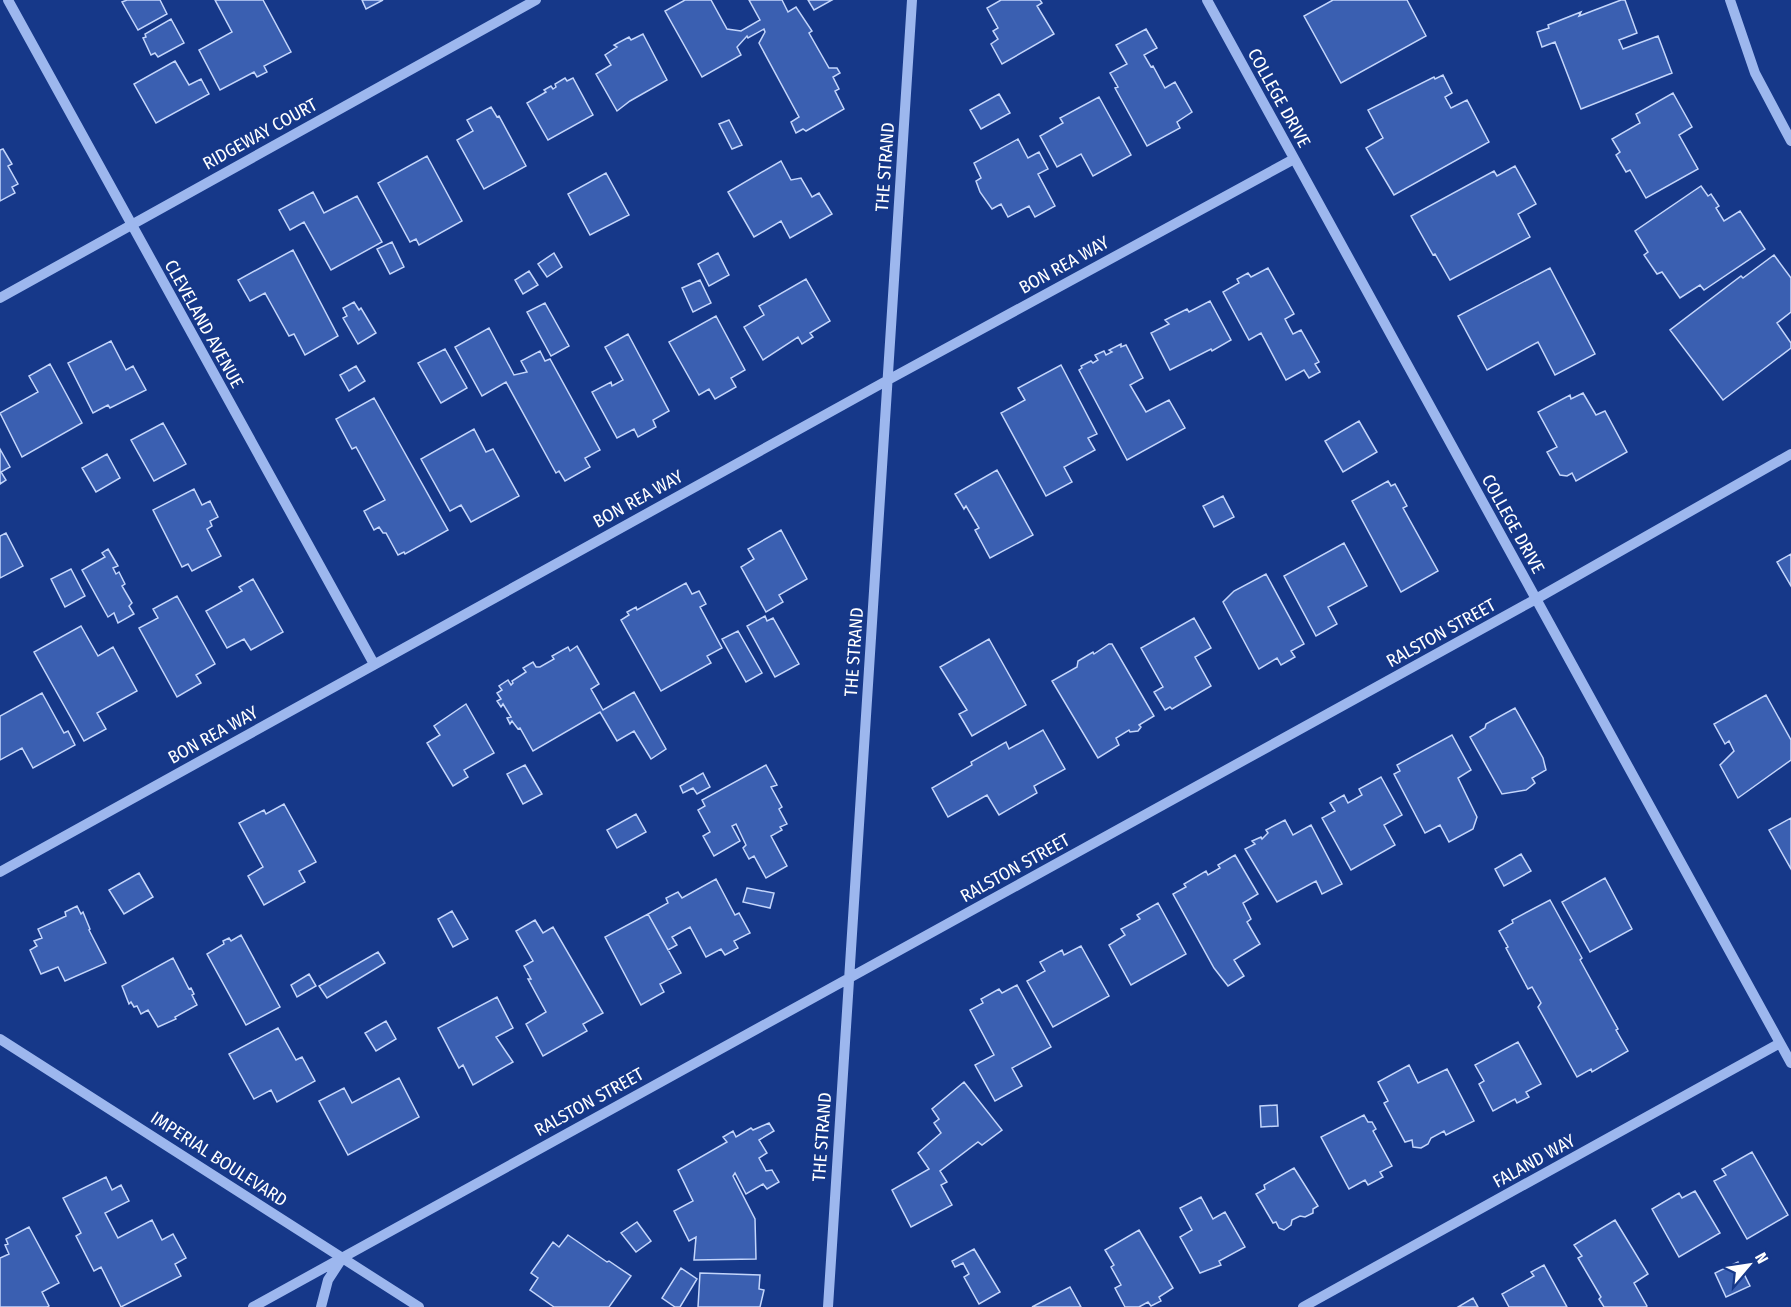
<svg xmlns="http://www.w3.org/2000/svg" width="1791" height="1307" font-family="'Fira Sans Condensed',sans-serif">
	<rect width="100%" height="100%" fill="#163889"/>
	<path fill="#3a5fb1" stroke="#c3d5fb" stroke-width="1.5" d="M127,0H160L167,14L138,30L122,2Z
		M215,0H263L291,52L264,66L267,72L257,77L254,72L220,90L199,50L232,32Z
		M362,0H383L366,9Z
		M685,0H711L727,29L741,31L760,20L749,0H782L788,12L796,7L812,31L809,33L829,68H837L840,73L833,77L839,89L835,91L844,109L806,131L803,129L796,133L791,122L799,117L759,43L765,32L764,29L748,38L747,36L737,47L741,55L702,77L665,11Z
		M808,0H832L814,10Z
		M1001,0H1040L1042,3L1037,6L1054,34L1002,64L991,44L998,39L993,31L998,28L987,8Z
		M1333,0H1407L1426,36L1341,83L1304,16Z
		M1621,0H1625L1637,33L1619,40L1623,49L1658,36L1672,73L1581,109L1555,42L1542,47L1537,32L1549,28L1548,25L1581,12L1579,16Z
		M171,19L184,43L158,57L155,53L151,55L143,38L146,37L145,34Z
		M1146,29L1157,48L1144,55L1151,67L1153,66L1165,88L1175,82L1192,112L1177,122L1180,128L1147,146L1115,88L1118,87L1110,73L1127,64L1116,45Z
		M643,34L667,80L630,101L617,111L596,74L611,65L605,55L617,47L614,45L629,37L631,40Z
		M175,61L189,85L201,79L209,94L156,123L134,84Z
		M1443,75L1452,93L1445,97L1451,108L1467,100L1489,142L1394,195L1366,148L1383,138L1368,110L1434,77L1435,79Z
		M565,78L567,81L573,78L593,115L548,140L527,103L546,92L544,90L551,86L553,89L556,87L555,84Z
		M1673,93L1692,127L1679,135L1698,169L1646,198L1630,170L1626,172L1616,155L1620,152L1612,139L1640,123L1636,114Z
		M999,94L1010,113L981,129L970,110Z
		M1099,97L1131,155L1093,176L1081,154L1057,167L1040,136L1063,123L1060,118Z
		M491,107L497,117L499,116L526,166L484,189L457,140L473,131L467,120Z
		M729,120L742,145L732,149L719,124Z
		M1018,139L1028,158L1039,152L1048,169L1038,174L1055,206L1035,217L1029,206L1008,217L1001,204L992,209L980,192L976,181L981,178L974,163Z
		M3,149L12,164L8,166L18,184L12,187L15,193L0,201V150Z
		M427,156L462,221L419,245L416,239L410,242L378,183Z
		M781,161L791,180L801,178L812,197L819,193L832,214L790,238L781,221L754,237L728,192Z
		M1515,166L1536,204L1518,214L1530,237L1450,280L1435,254L1433,255L1411,216L1494,171L1497,176Z
		M606,173L629,215L590,235L568,194Z
		M1701,186L1708,196L1711,194L1719,206L1716,208L1724,221L1740,211L1765,249L1704,290L1700,285L1680,298L1662,272L1657,274L1644,255L1648,252L1635,231Z
		M313,192L324,213L357,196L382,242L331,270L304,222L290,230L279,210Z
		M392,242L404,267L390,274L377,249Z
		M293,250L338,336L305,355L294,334L289,336L265,293L250,301L238,280Z
		M554,253L562,267L547,277L538,264Z
		M718,253L729,275L709,286L698,264Z
		M1774,255L1791,278V312L1777,323L1791,343V348L1723,400L1670,330L1741,276L1743,278Z
		M1268,268L1294,314L1285,319L1293,334L1301,330L1319,362L1315,364L1320,372L1309,378L1304,370L1286,380L1261,333L1249,340L1223,292L1239,283L1237,279L1248,273L1251,277Z
		M1550,268L1595,354L1555,375L1538,342L1487,370L1458,316Z
		M529,271L538,285L523,294L515,280Z
		M806,279L830,321L810,333L813,337L802,344L798,337L763,360L744,327L764,315L759,306Z
		M700,280L711,303L693,312L682,288Z
		M1210,301L1231,340L1212,351L1211,349L1170,370L1151,333L1169,324L1165,320L1187,309L1189,312Z
		M354,302L359,310L361,308L376,333L358,344L343,318L347,316L343,308Z
		M545,303L569,346L551,356L527,312Z
		M716,316L745,370L731,378L736,387L715,399L709,389L699,395L669,342Z
		M489,328L514,375L527,372L521,361L540,351L545,361L550,359L600,450L585,458L590,467L565,481L559,471L556,473L506,382L482,396L455,347Z
		M628,334L669,411L653,420L656,427L638,437L634,429L617,438L592,392L611,382L612,386L623,380L605,347Z
		M111,341L126,370L133,366L146,390L110,408L108,405L93,413L68,363Z
		M1121,344V347L1126,345L1143,378L1130,385L1146,412L1169,400L1185,428L1127,460L1079,370L1082,368L1081,366L1091,361L1093,363L1098,360L1095,355L1104,351L1106,355L1112,352L1109,350Z
		M445,349L467,388L441,403L418,363Z
		M50,364L82,423L22,457L0,413L38,392L29,376Z
		M1061,365L1097,434L1088,438L1095,450L1064,467L1072,482L1046,496L1001,413L1025,400L1018,388Z
		M356,366L365,381L349,391L340,375Z
		M1583,393L1596,415L1605,411L1627,452L1576,481L1572,473L1567,476L1560,475L1547,452L1557,447L1538,412L1570,395L1571,399Z
		M374,398L448,530L405,554L404,552L398,555L386,533H383L379,527L374,530L364,511L385,500L356,447L352,449L336,419Z
		M1359,421L1377,452L1343,472L1325,441Z
		M163,423L186,464L154,481L131,440Z
		M474,429L486,452L493,449L519,496L471,522L461,505L450,511L421,459Z
		M0,449L10,467L1,472L6,480L0,484Z
		M107,454L120,478L96,492L82,468Z
		M997,470L1033,535L990,558L975,530L979,528L966,506L964,509L955,494Z
		M1388,481L1391,486L1395,484L1407,506L1403,508L1438,571L1401,592L1352,501Z
		M194,489L202,505L210,501L218,517L210,521L212,526L207,529L221,556L192,571L188,564L182,567L153,510Z
		M1223,496L1234,517L1214,527L1203,506Z
		M781,530L807,579L779,595L783,602L766,612L741,567L754,559L748,549Z
		M6,533L23,566L0,578V536Z
		M1344,543L1367,586L1328,607L1337,624L1316,636L1284,576Z
		M108,549L118,566L113,568L116,574L119,572L125,584L122,586L132,603L129,606L134,614L118,623L114,613L108,617L82,570L105,557L102,553Z
		M1791,554V586L1777,562Z
		M71,569L85,596L65,607L51,579Z
		M1266,574L1304,644L1291,651L1295,657L1281,665L1277,658L1259,669L1223,602L1234,591Z
		M253,579L283,632L251,650L244,639L227,648L206,611L242,591L239,587Z
		M686,583L692,594L699,591L706,604L700,607L722,648L707,656L711,663L661,691L621,620L629,615L627,612L636,607L637,610Z
		M177,596L215,664L196,675L201,683L177,697L139,628L158,618L153,609Z
		M765,616L767,621L773,618L799,664L775,677L747,626Z
		M1194,618L1211,648L1195,657L1211,686L1172,709L1170,707L1165,710L1154,692L1163,687L1141,648Z
		M81,626L98,656L113,647L137,691L97,713L106,729L84,741L34,652Z
		M738,631L762,673L746,682L722,639Z
		M989,639L1026,705L972,736L959,714L967,710L940,667Z
		M1109,644H1112L1154,716L1139,725L1141,727L1138,731L1130,732L1129,730L1116,738L1119,745L1098,758L1052,681L1077,667L1078,661L1093,652L1094,654Z
		M577,646L599,684L591,689L603,710L634,692L666,749L651,759L634,731L617,741L600,712L533,751L520,728L518,729L512,721L510,724L507,718L511,717L503,704L501,707L497,701L501,699L497,693L502,690L499,686L508,680L511,685L513,683L512,681L526,672L523,668L533,662L536,667H540L554,659L552,656L568,647L570,651Z
		M42,693L64,733L68,731L75,745L33,768L22,748L0,760V716Z
		M1766,695L1791,740V760L1738,798L1720,765L1734,751L1729,741L1725,744L1714,724Z
		M466,704L494,753L464,770L468,777L453,786L427,743L440,735L434,726Z
		M1515,708L1543,758L1546,770L1532,778L1535,783L1526,790L1502,794L1470,737L1485,728L1486,724Z
		M1043,730L1065,769L1034,786L1037,793L999,815L987,795L948,817L932,788L972,765L971,762L1006,742L1009,749Z
		M1452,735L1471,770L1458,778L1477,817L1473,829L1449,842L1440,825L1425,833L1394,774L1400,771L1397,765Z
		M525,765L542,794L523,804L507,774Z
		M766,765L777,785L771,787L782,807L779,809L787,824L780,827L782,830L771,836L787,866L766,878L754,856L749,859L743,848L746,845L736,824L732,826L740,841L714,856L703,836L710,832L698,810L705,806L702,800Z
		M703,773L710,787L697,794L693,788L683,793L680,786Z
		M1381,777L1402,815L1384,825L1395,845L1351,870L1322,818L1335,811L1330,803L1344,795L1348,803L1362,795L1359,789Z
		M284,804L316,862L299,871L305,882L264,905L248,876L263,867L239,823L264,810L266,814Z
		M636,814L646,832L617,848L607,830Z
		M1791,818V869L1769,830Z
		M1285,820L1293,835L1311,825L1342,884L1322,894L1316,881L1277,902L1245,849L1255,844L1252,841L1261,837L1262,839L1268,833L1266,830Z
		M1521,854L1531,871L1504,886L1495,869Z
		M1235,855L1258,894L1243,903L1251,919L1247,922L1260,944L1234,960L1244,976L1228,986L1214,968L1173,894L1186,887L1184,884L1206,871L1208,875L1220,868L1218,865Z
		M139,873L153,897L124,914L109,890Z
		M1605,878L1632,929L1590,952L1562,902Z
		M716,879L735,915L739,913L750,933L734,941L738,948L725,955L721,949L706,957L690,927L672,937L677,945L668,950L648,914L668,903L666,898L678,892L682,898Z
		M747,888L774,893L770,908L743,902Z
		M1550,900L1582,958L1580,960L1618,1029L1616,1030L1628,1051L1592,1072L1591,1069L1577,1077L1538,1007L1541,1003L1532,987L1528,989L1506,948L1508,947L1499,931L1513,923L1512,920Z
		M1158,903L1186,954L1131,985L1109,945L1125,935L1121,929L1140,919L1137,915Z
		M77,906L81,914L83,912L90,929L89,930L106,963L65,981L58,967L41,974L30,950L37,946L34,941L42,938L38,929L66,916L65,912Z
		M452,911L468,939L453,947L438,919Z
		M648,914L681,973L660,984L664,992L641,1005L605,937Z
		M535,920L543,933L553,927L603,1013L583,1024L587,1031L543,1056L526,1024L546,1012L528,979H531L524,966L533,961L516,931Z
		M241,935L280,1007L246,1025L207,954L224,944L223,941L229,938L231,941Z
		M1081,946L1109,996L1053,1027L1027,981L1045,971L1040,962L1062,950L1064,955Z
		M378,952L385,963L327,998L319,986Z
		M173,958L189,989L191,988L194,994L192,995L197,1005L175,1017L176,1019L158,1027L148,1010L141,1014L137,1006L134,1007L131,1002L129,1004L122,986Z
		M309,974L316,986L297,997L291,985Z
		M1017,985L1051,1047L1012,1068L1022,1086L995,1101L975,1065L994,1055L970,1010L983,1003L981,999L999,989L1002,993Z
		M497,997L513,1028L496,1037L513,1062L473,1085L463,1065L459,1068L438,1028Z
		M386,1021L396,1039L376,1051L365,1033Z
		M278,1028L296,1060L302,1057L315,1081L277,1102L271,1090L254,1099L229,1054Z
		M1518,1042L1541,1084L1526,1092L1529,1097L1517,1103L1515,1099L1493,1111L1479,1084L1484,1081L1475,1065Z
		M1409,1065L1418,1083L1447,1069L1474,1121L1446,1135L1444,1131L1431,1138L1428,1144L1421,1148L1413,1147L1412,1140L1405,1142L1384,1103L1388,1101L1378,1082Z
		M399,1078L419,1117L348,1155L319,1101L344,1088L352,1103Z
		M964,1082L1002,1130L982,1145L978,1142L940,1171L947,1182L941,1185L952,1205L911,1227L892,1190L929,1169L918,1153L941,1133L934,1123L939,1119L932,1109Z
		M1277,1105L1278,1126L1261,1127L1260,1106Z
		M1364,1115L1368,1122H1372L1376,1129L1373,1131L1392,1166L1380,1172L1383,1177L1368,1185L1365,1180L1349,1189L1321,1137Z
		M769,1123L774,1131L759,1140L767,1153L759,1158L766,1171L772,1170L779,1182L767,1189L763,1184L746,1194L735,1173L733,1176L755,1219L756,1259L694,1260L696,1237L689,1241L674,1211L693,1201L678,1170L727,1142L723,1137L733,1131L736,1137L751,1128L753,1130Z
		M1752,1152L1788,1215L1747,1239L1714,1181L1726,1175L1722,1169Z
		M1294,1168L1318,1206L1313,1209V1213L1305,1217L1300,1216L1292,1220L1291,1225L1284,1230L1279,1228L1276,1222L1273,1223L1256,1194L1265,1189L1264,1185Z
		M106,1177L112,1190L121,1185L129,1201L105,1213L118,1238L152,1220L162,1240L173,1234L186,1258L175,1264L181,1276L121,1307L101,1267L94,1271L76,1236L81,1233L63,1198Z
		M1695,1191L1720,1233L1679,1257L1652,1209L1679,1193L1682,1198Z
		M1201,1197L1213,1219L1225,1212L1245,1247L1219,1261L1221,1265L1200,1273L1180,1237L1192,1230L1180,1208Z
		M1615,1220L1648,1274L1634,1283L1647,1306L1646,1307H1604L1599,1299L1601,1297L1578,1258L1582,1256L1574,1245Z
		M637,1222L651,1241L636,1252L621,1233Z
		M29,1227L59,1283L42,1292L49,1306L47,1307H0V1258L9,1254L5,1245L8,1244L6,1239Z
		M1139,1230L1173,1288L1159,1297L1161,1301L1151,1306L1148,1302L1139,1307H1125L1115,1288L1121,1285L1111,1267L1114,1265L1105,1250Z
		M568,1235L607,1262L609,1261L631,1276L609,1307H554L530,1290L538,1278L531,1273L553,1242L559,1247Z
		M974,1249L1000,1292L979,1304L964,1277L969,1274L963,1263L955,1267L952,1261Z
		M1738,1262L1750,1286L1726,1297L1715,1273Z
		M1544,1265L1567,1307H1509L1502,1294L1534,1276L1531,1272Z
		M681,1268L697,1279L680,1307H675L662,1298Z
		M700,1273L760,1275L759,1289L764,1290L760,1307H698Z
		M1070,1287L1081,1307H1032Z
		M1473,1298L1478,1307H1458Z"/>
	<g fill="none" stroke-linecap="round" stroke-linejoin="round">
		<path stroke="#9db7ee" stroke-width="10" d="M8,0L374,664
			M1207,0L1791,1063
			M1730,0L1755,73L1791,141
			M0,298L536,0
			M0,872L888,380L1294,159
			M0,1039L419,1307
			M253,1307L1536,599L1791,454
			M321,1307L328,1280L341,1260
			M828,1307L912,0
			M1303,1307L1780,1043"/>
	</g>
	<g text-anchor="middle" stroke-width="4.5" stroke-linejoin="round" paint-order="stroke">
		<g font-size="18" fill="#fff" stroke="#163889">
			<text transform="translate(1279 98) rotate(61)" y="6">COLLEGE DRIVE</text>
			<text transform="translate(260 134) rotate(-29)" y="6">RIDGEWAY COURT</text>
			<text transform="translate(885 167) rotate(-86)" y="6">THE STRAND</text>
			<text transform="translate(1064 265) rotate(-29)" y="6">BON REA WAY</text>
			<text transform="translate(204 324) rotate(61)" y="6">CLEVELAND AVENUE</text>
			<text transform="translate(638 499) rotate(-29)" y="6">BON REA WAY</text>
			<text transform="translate(1513 524) rotate(61)" y="6">COLLEGE DRIVE</text>
			<text transform="translate(1441 633) rotate(-29)" y="6">RALSTON STREET</text>
			<text transform="translate(854 652) rotate(-86)" y="6">THE STRAND</text>
			<text transform="translate(213 735) rotate(-29)" y="6">BON REA WAY</text>
			<text transform="translate(1015 868) rotate(-29)" y="6">RALSTON STREET</text>
			<text transform="translate(589 1102) rotate(-29)" y="6">RALSTON STREET</text>
			<text transform="translate(822 1137) rotate(-86)" y="6">THE STRAND</text>
			<text transform="translate(219 1159) rotate(33)" y="6">IMPERIAL BOULEVARD</text>
			<text transform="translate(1534 1161) rotate(-29)" y="6">FALAND WAY</text>
		</g>
	</g>
	<g transform="translate(1749 1265) rotate(61)" stroke="#163889" stroke-width="4.5" paint-order="stroke">
	<path d="M0-4.5L10 22L0 15L-10 22Z" fill="#ffffff"/>
	<text y="-9" font-size="16" font-weight="bold" text-anchor="middle" fill="#ffffff">N</text>
	</g>
</svg>
